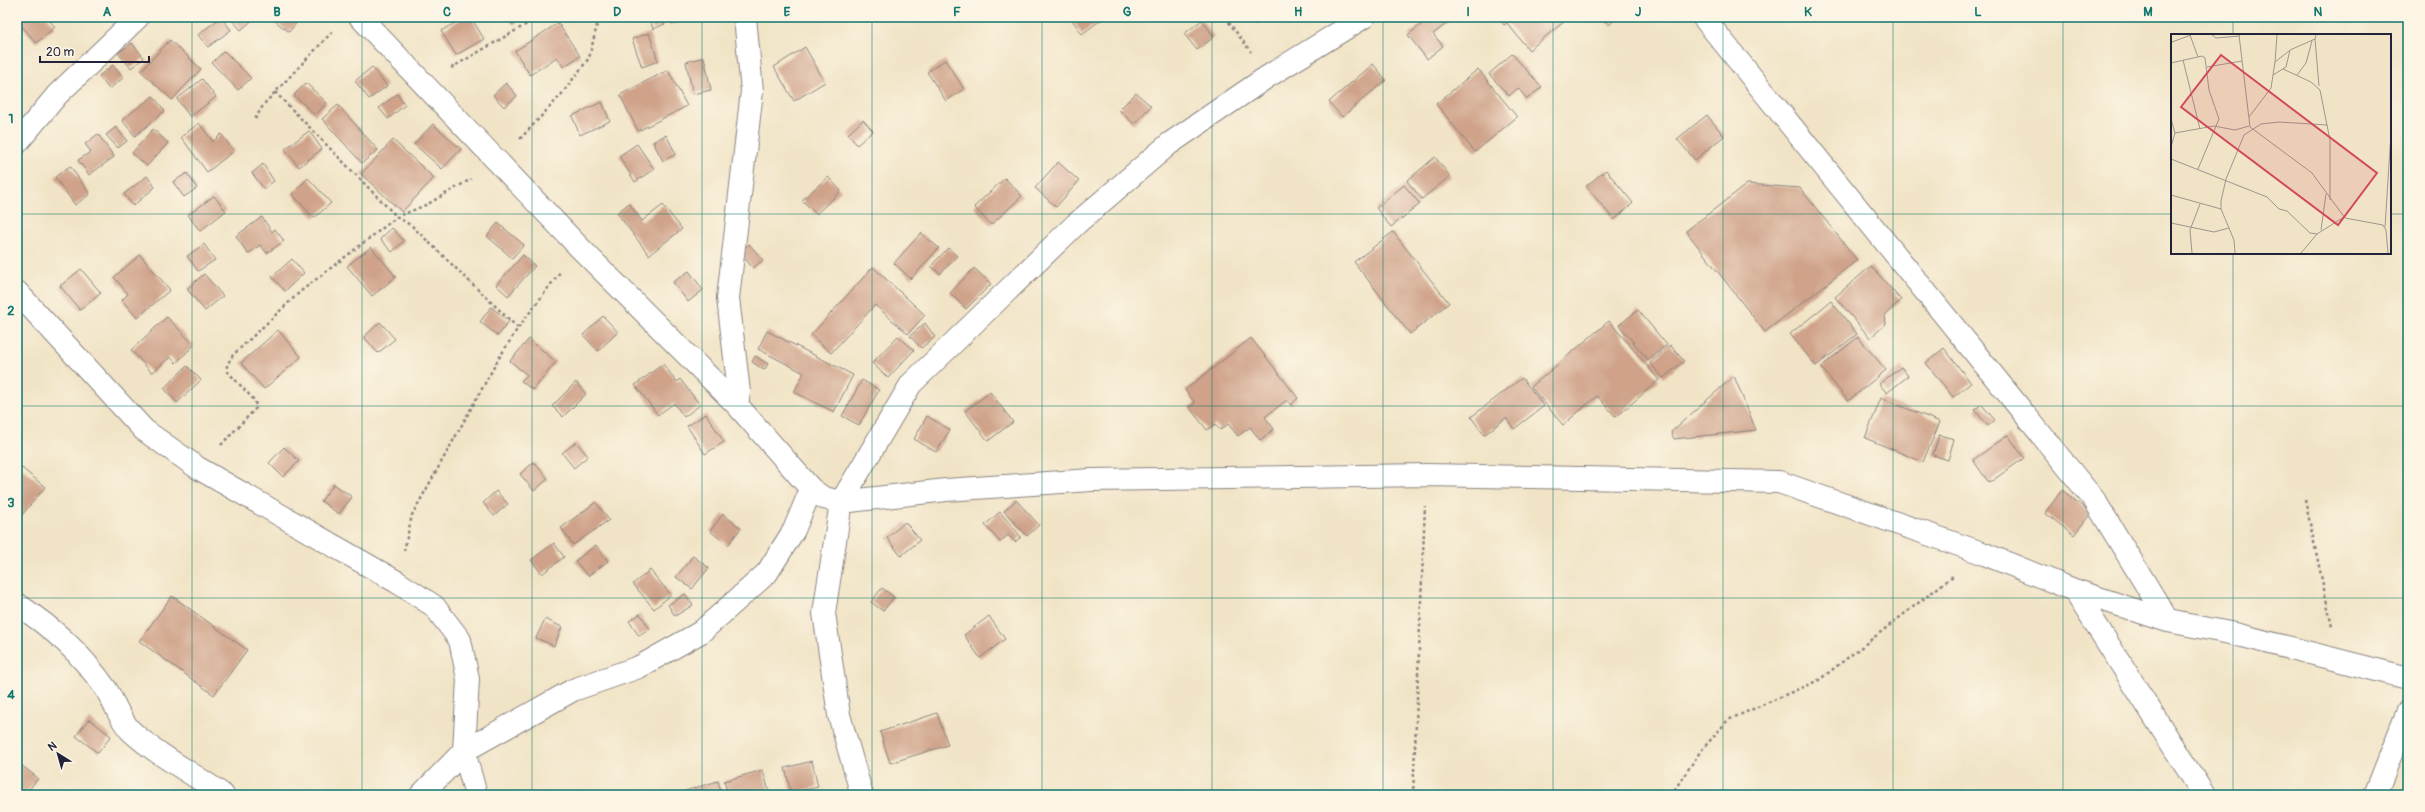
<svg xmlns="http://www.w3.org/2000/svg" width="2425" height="812" font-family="Pangolin,sans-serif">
	<rect width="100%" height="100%" fill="#fcf5e5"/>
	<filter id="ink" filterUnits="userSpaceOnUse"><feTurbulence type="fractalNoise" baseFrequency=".025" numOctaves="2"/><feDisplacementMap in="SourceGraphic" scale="8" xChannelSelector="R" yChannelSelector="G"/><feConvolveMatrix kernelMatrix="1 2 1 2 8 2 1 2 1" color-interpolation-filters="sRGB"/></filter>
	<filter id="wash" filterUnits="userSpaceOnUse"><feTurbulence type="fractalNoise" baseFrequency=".012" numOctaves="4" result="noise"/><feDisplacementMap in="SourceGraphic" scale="16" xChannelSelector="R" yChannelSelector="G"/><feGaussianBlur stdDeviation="0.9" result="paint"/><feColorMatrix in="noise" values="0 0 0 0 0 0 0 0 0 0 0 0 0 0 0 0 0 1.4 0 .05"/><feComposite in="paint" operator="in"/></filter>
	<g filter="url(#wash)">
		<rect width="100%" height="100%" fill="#f1e4c6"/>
		<g id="blocks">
			<path fill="#cfa289" d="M17,17H47L55,27L36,43L17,20Z
				M221,17L231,30L208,47L198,35Z
				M229,17H256L241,30Z
				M270,17H301L289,32Z
				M465,17H471L484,39L456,55L441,31Z
				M507,17H524L513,25Z
				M649,17H663L665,24L653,29Z
				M671,17H707V18L672,24Z
				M1070,17H1105L1082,34Z
				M1251,17H1266L1257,24Z
				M1430,17H1447L1450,21L1433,34L1443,46L1427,59L1408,35Z
				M1497,17H1562L1565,21L1529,50L1507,23L1504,25Z
				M1602,17H1618L1609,25Z
				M1202,20L1214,37L1197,50L1184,34Z
				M558,23L580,56L563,67L557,57L530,75L515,51Z
				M649,33L658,61L642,67L632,39Z
				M170,40L201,69L172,100L141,71Z
				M132,43L144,58L131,68L118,53Z
				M805,47L825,82L794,101L774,67Z
				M224,51L251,78L238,90L212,63Z
				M1512,54L1542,87L1527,99L1518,88L1509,96L1489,74Z
				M704,57L711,90L693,94L686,62Z
				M945,60L964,89L946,101L927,72Z
				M1373,64L1386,80L1342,117L1329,102Z
				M113,65L123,78L109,89L99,76Z
				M372,67L387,86L369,99L355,81Z
				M1478,69L1517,117L1475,152L1436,104Z
				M668,70L687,106L638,131L620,95Z
				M202,79L216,97L190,117L177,99Z
				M306,83L327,103L315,115L294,95Z
				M506,83L517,96L504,107L493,95Z
				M1136,93L1151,106L1134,124L1119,110Z
				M397,94L405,105L388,119L379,108Z
				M153,96L165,111L135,136L122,120Z
				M602,102L610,121L580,135L572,116Z
				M338,105L378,150L362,163L322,119Z
				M1707,115L1724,136L1695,160L1677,139Z
				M863,120L873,131L857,145L848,134Z
				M199,123L213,142L221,134L234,151L207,172L181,137Z
				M433,124L461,149L442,169L414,144Z
				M116,127L127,141L118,148L106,135Z
				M153,129L168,143L147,166L132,153Z
				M309,131L322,149L299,167L285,149Z
				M98,134L114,157L89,175L78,160L91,152L85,144Z
				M666,135L676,154L663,161L653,142Z
				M393,140L434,178L402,212L361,174Z
				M637,144L654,169L635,182L619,156Z
				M1435,157L1450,176L1422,199L1407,181Z
				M1058,162L1079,181L1056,207L1035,188Z
				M263,164L274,181L264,189L252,173Z
				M70,166L90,194L75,205L55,177Z
				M1606,170L1633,203L1614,220L1586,186Z
				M187,173L197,188L184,197L173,182Z
				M147,176L155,187L133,206L124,194Z
				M828,177L841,191L816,214L802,200Z
				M308,178L331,203L314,218L292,194Z
				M1005,178L1022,196L991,225L974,207Z
				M1747,184L1800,188L1857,260L1765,332L1686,231Z
				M1404,185L1420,204L1391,227L1376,208Z
				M214,196L226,211L200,231L188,215Z
				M629,203L642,221L663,205L682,229L649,255L617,213Z
				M262,217L272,232L275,229L284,241L267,253L260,245L248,254L236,236Z
				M498,223L524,245L512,258L487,236Z
				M392,228L404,241L392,252L380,239Z
				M1393,232L1449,303L1410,334L1354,262Z
				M921,233L939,248L911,279L894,263Z
				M204,244L215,260L198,271L187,256Z
				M749,244L763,260L753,268L740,253Z
				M371,247L396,277L372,296L347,266Z
				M948,248L957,256L940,274L931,266Z
				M140,255L170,290L137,318L122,300L128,294L114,277Z
				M523,255L535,266L508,296L496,285Z
				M292,259L304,273L285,291L272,277Z
				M1871,266L1901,300L1885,315L1886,324L1870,338L1835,297Z
				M873,267L925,315L908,334L875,305L831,353L811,335Z
				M974,268L991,284L966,309L950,293Z
				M81,269L101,293L80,310L60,286Z
				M689,271L703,290L688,302L673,282Z
				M204,274L223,296L205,311L187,289Z
				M1831,301L1857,334L1816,366L1790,334Z
				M491,307L509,321L498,336L480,322Z
				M1638,310L1667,345L1648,360L1619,325Z
				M603,316L618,332L598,351L583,335Z
				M167,317L194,345L176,363L170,357L152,373L131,350Z
				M1609,321L1659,380L1616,417L1597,396L1563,425L1531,387Z
				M380,322L395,339L378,353L364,337Z
				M925,323L935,337L921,348L910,336Z
				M278,330L301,357L264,389L241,363Z
				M767,331L853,375L834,412L794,392L804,373L758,349Z
				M898,336L914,350L888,378L872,363Z
				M1858,337L1886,370L1848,401L1821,367Z
				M1251,338L1298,398L1291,405L1287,400L1265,417L1274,429L1260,440L1250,427L1238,436L1228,424L1220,430L1215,424L1207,430L1189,407L1195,403L1185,390Z
				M529,339L556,362L533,390L521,381L527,375L510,361Z
				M1670,345L1684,361L1663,378L1650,363Z
				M1944,348L1971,383L1953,397L1926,363Z
				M755,356L768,364L764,370L752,362Z
				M663,364L677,382L680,379L700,405L684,417L674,403L658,415L635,385Z
				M187,366L201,380L177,403L164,388Z
				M1901,367L1908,376L1887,393L1879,384Z
				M1734,376L1756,430L1674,439L1671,432Z
				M1522,378L1544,406L1514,429L1506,418L1484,435L1471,417Z
				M862,380L879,390L859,425L842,416Z
				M576,382L586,394L563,417L552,406Z
				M990,392L1013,422L988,441L965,411Z
				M1881,398L1940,422L1923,462L1865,438Z
				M1981,404L1995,420L1988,426L1975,410Z
				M706,414L724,442L705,454L687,426Z
				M927,416L950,430L936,452L914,439Z
				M1939,435L1954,439L1948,460L1933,455Z
				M2008,435L2024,458L1989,483L1973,460Z
				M576,442L588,456L574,468L562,453Z
				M284,447L299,461L283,477L269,463Z
				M534,462L548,479L534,491L520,474Z
				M17,464L45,487L17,521Z
				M334,484L352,497L339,514L321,501Z
				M2062,490L2091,513L2074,535L2045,513Z
				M496,491L508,504L494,516L483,503Z
				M1016,500L1039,525L1027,536L1004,511Z
				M596,502L609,520L573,545L561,528Z
				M1000,512L1021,537L1015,542L1008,535L1000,542L985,525Z
				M723,514L741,528L728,545L710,531Z
				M905,522L920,540L901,556L887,538Z
				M554,543L564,557L542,574L531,560Z
				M596,545L608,561L588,576L575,561Z
				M693,556L709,568L692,589L676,577Z
				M650,570L671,595L654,609L633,584Z
				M882,588L894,597L883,611L871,602Z
				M685,594L693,605L675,616L668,605Z
				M172,596L247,650L214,695L139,641Z
				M640,614L650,629L639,636L629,621Z
				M989,616L1005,639L980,658L964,635Z
				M545,619L562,627L554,646L536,638Z
				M937,713L948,745L890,763L880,732Z
				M89,719L111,736L98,753L76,736Z
				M812,761L818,787L791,793L785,768Z
				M17,762L38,778L25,795H17Z
				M763,770L770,795H728L724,781Z
				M718,781L722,795H686L685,791Z"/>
		</g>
	</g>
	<g filter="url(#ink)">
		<use href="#blocks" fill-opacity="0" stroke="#8a8380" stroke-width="1"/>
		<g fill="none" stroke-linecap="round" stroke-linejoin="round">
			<g stroke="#8a8380" stroke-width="24">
				<path id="minor" d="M360,17L579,247L737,405L811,489L824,498L841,502L946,490L1091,480L1427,475L1779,482L1982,553L2074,590L2168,621L2235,634L2408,678
					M1703,17L2095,501L2168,621
					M17,143L57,95L138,17
					M17,292L144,430L198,468L397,582L434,606L460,640L468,679L464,751L476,795
					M737,405L739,392L728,298L752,91L745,17
					M2074,590L2204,795
					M17,604C55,630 79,651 106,689C114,702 120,720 131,731C158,756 193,773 223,795
					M421,795L464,751L573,690L639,667L701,632L767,573L794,530L811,489
					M862,795L839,715L824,613L841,502L911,384L1076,224L1169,144L1267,77L1364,17
					M2375,795L2408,711"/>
			</g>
			<path stroke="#8a8380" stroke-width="2.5" stroke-dasharray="3 3" stroke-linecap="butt" d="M1225,17L1251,52
				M451,68L539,17
				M275,92L397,217L412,226L518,328
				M255,119L264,104L333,31
				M520,139L561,95L589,58L599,17
				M221,445L256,408L255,401L227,371V365L233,355L301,291L397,217L428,204L471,179
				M2305,500L2332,627
				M404,551L412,515L499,358L518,328L561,271
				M1413,795L1425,506
				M1671,795L1700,752L1728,720L1819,680L1953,576"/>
			<use href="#minor" stroke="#fff" stroke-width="22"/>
		</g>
	</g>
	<path fill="none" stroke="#0f766e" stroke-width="1" stroke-opacity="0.55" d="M192,17V795M362,17V795M532,17V795M702,17V795M872,17V795M1042,17V795M1212,17V795M1383,17V795M1553,17V795M1723,17V795M1893,17V795M2063,17V795M2233,17V35M17,214H2172M2390,214H2408M2233,253V795M17,406H2408M17,598H2408"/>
	<g transform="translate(2171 34)">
		<rect width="220" height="220" fill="#f1e4c6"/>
		<path fill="none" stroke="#9e968e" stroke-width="1" d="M19,1L27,23M41,1L45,4L69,2M68,1L79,93L141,139L174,184L212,191L215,196L217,219M144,5L148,52M1,8L20,1M12,26L29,95M104,28L106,1M0,29L31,22L34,24L38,56L48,85L27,135M36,33L71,27M112,35L140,48L149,56L159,106V166M102,41L104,28L118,17M126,41L135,29L141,7M78,83L100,54L102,41L115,33L119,16L144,5L145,1M0,85L4,99L0,113M4,99L43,92L64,96L78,92M0,125L96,163L108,175L116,177L139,199L146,200M0,161L50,175M0,189L43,198L58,194M214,193L220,99M150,196L155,160M21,219L19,196L29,170M64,219L63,206L50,175V167L55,145L73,101L90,90L108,88L156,91M130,219L146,200L173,183"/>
		<path fill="#d1495b" fill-opacity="0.15" stroke="#d1495b" stroke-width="2" d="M50,21L206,139L167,191L10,73Z"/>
		<rect width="220" height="220" fill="none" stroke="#22223b" stroke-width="2"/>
	</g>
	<rect width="2425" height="812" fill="none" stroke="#fcf5e5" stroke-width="44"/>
	<g transform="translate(58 754) rotate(323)" stroke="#fcf5e5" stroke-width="3" paint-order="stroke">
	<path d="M0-3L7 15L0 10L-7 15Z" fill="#22223b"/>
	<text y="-6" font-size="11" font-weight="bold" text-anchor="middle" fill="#22223b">N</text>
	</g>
	<path d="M40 56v6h109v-6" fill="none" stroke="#22223b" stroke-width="2"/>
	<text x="46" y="56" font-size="12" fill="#22223b" stroke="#fcf5e5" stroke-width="3" paint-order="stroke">20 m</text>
	<rect x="22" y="22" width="2381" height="768" fill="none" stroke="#0f766e" stroke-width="1.5"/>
	<g font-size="13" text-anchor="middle" font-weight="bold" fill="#0f766e">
		<text x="107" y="16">A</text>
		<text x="277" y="16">B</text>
		<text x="447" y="16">C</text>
		<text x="617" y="16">D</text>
		<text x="787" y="16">E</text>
		<text x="957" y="16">F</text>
		<text x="1127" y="16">G</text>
		<text x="1298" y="16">H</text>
		<text x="1468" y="16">I</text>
		<text x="1638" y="16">J</text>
		<text x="1808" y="16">K</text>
		<text x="1978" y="16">L</text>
		<text x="2148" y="16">M</text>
		<text x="2318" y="16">N</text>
		<text x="11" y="123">1</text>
		<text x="11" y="315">2</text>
		<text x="11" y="507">3</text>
		<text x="11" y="699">4</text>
	</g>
</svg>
